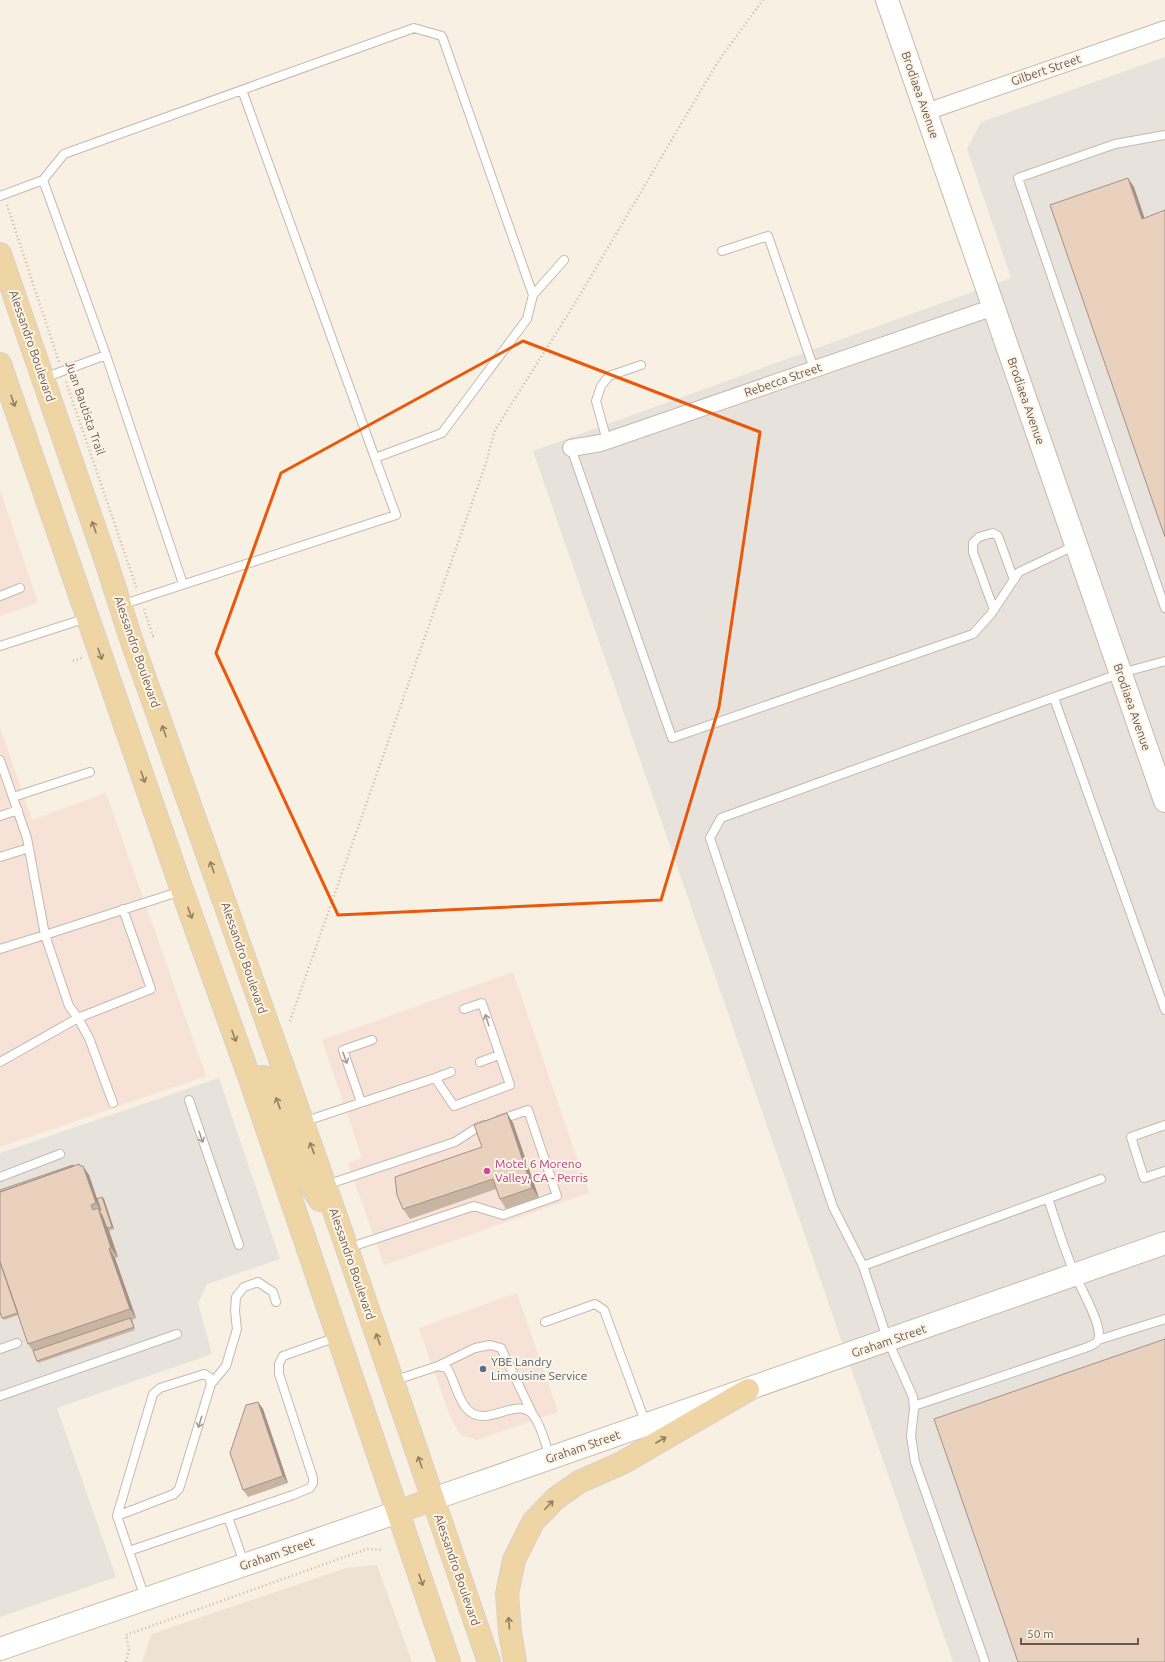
<svg xmlns="http://www.w3.org/2000/svg" width="1165" height="1662" font-family="Ubuntu,sans-serif">
	<rect width="100%" height="100%" fill="#f8f0e2"/>
	<path fill="#eee2d2" d="M377,1565L412,1662H142L152,1634L346,1568Z"/>
	<path fill="#f7e2d7" d="M0,490L38,603L0,616Z
		M0,727L32,820L106,793L206,1076L0,1147Z
		M513,972L589,1193L384,1265L348,1163L362,1158L322,1040Z
		M517,1293L558,1412L477,1440L461,1435L451,1419L419,1328Z"/>
	<path fill="#e8e2dc" d="M1165,57V1662H953L533,451L1011,278L967,149L981,122Z
		M219,1078L280,1259L207,1284L198,1303L212,1354L57,1408L116,1577L0,1617V1153Z"/>
	<g fill="none" stroke-linecap="round" stroke-linejoin="round">
		<g stroke="#c7b8ab" stroke-width="10">
			<path id="lane" d="M242,90L375,458
				M1165,135L1115,144L1018,178L1165,608
				M0,196L43,180
				M722,251L768,236L814,369
				M44,378L106,355
				M607,441L596,401L601,386L609,376L641,365
				M571,448L672,738L973,634L991,614L1019,572L1076,545
				M183,584L106,355L43,180L64,154L414,28L442,36L533,295
				M0,596L20,588
				M121,605L396,515L375,458L442,433L527,319L533,295L564,260
				M994,610L973,552V543L979,537L993,533L998,536L1014,580
				M0,646L87,618
				M1054,698L1165,1010
				M0,760L27,838L45,935L181,891
				M13,797L90,772
				M0,816L18,810
				M0,857L29,848
				M0,949L45,935L69,1006L78,1018L89,1038L113,1103
				M0,1062L78,1018L151,989L123,909
				M480,1062L499,1055
				M435,1078L451,1072
				M189,1100L239,1245
				M361,1102L343,1050L372,1040
				M303,1122L435,1078L454,1106L510,1085L482,1003L464,1009
				M1165,1125L1131,1137L1144,1178L1165,1171
				M0,1177L60,1154
				M326,1185L455,1142L478,1127L484,1125
				M348,1248L474,1206L503,1215L557,1196L528,1110L499,1120
				M863,1266L833,1207L710,838L721,818L1121,673L1165,661
				M545,1322L595,1304L604,1310L646,1424
				M1098,1340L1165,1319
				M0,1349L17,1343
				M438,1366L475,1348L490,1345L501,1348L532,1413
				M393,1381L438,1366L447,1368C455,1381 457,1398 467,1409C486,1430 517,1395 533,1415C542,1426 545,1444 550,1457
				M0,1396L177,1334
				M914,1406L1085,1348C1089,1346 1096,1345 1098,1340C1104,1327 1080,1288 1075,1274C1064,1250 1057,1224 1048,1199
				M117,1516L174,1494L179,1489L211,1384L226,1366L237,1329L235,1311L236,1297L244,1287L258,1282L273,1292L276,1302
				M228,1517L244,1563
				M129,1551L293,1495L310,1488L313,1483V1478L279,1374V1364L283,1356L337,1337
				M145,1598L117,1516L153,1394L160,1388L204,1374L209,1377L211,1384
				M985,1662L915,1462L911,1436L914,1409L913,1397L888,1341L863,1266L1101,1179"/>
		</g>
		<g stroke="#c7b8ab" stroke-width="18">
			<path id="street" d="M926,112L1165,29
				M571,448L601,443L994,307"/>
		</g>
		<g stroke="#cab9a9" stroke-width="24">
			<path id="secondary" d="M887,0L1165,801
				M433,1499L1165,1243
				M0,1649L398,1512"/>
		</g>
		<g stroke="#d6d1cd" stroke-width="24">
			<path id="primary" d="M0,254L107,564L132,642L339,1225L489,1662
				M0,364L182,890L250,1079L449,1662
				M250,1079L264,1077L270,1081C284,1121 295,1165 320,1200
				M398,1512L433,1499
				M515,1662L510,1632L507,1594L514,1560L533,1522L555,1499L579,1482L622,1463L748,1390"/>
		</g>
		<path stroke="#cdb5a2" stroke-width="2.5" stroke-dasharray="1 3" stroke-linecap="butt" d="M7,205L59,362
			M66,382L137,589
			M144,609L153,636L150,637
			M73,661L82,658
			M290,1021L486,463L495,430L577,300L719,60L763,0
			M126,1662L129,1649L126,1635L367,1549L383,1550"/>
		<use href="#lane" stroke="#fff" stroke-width="8"/>
		<use href="#street" stroke="#fff" stroke-width="16"/>
		<use href="#secondary" stroke="#fff" stroke-width="22"/>
		<use href="#primary" stroke="#eed5a3" stroke-width="22"/>
	</g>
	<path fill="#c8b4a3" d="M507,1113L513,1123L539,1198L506,1209L500,1199L496,1189L410,1219L403,1209L482,1147Z
		M79,1164L89,1175L97,1199L102,1197L104,1199L114,1229L109,1231L118,1257L115,1258L136,1318L132,1320L135,1330L38,1363L37,1361L33,1351L28,1344L18,1315L4,1320L2,1318L74,1166Z
		M258,1402L263,1409L288,1483L248,1497L243,1490Z"/>
	<path fill="#a39285" d="M1128,178L1134,187L1148,228L1142,219Z
		M507,1113L513,1123L539,1198L532,1188Z
		M79,1164L85,1172L83,1166L89,1175L102,1213L96,1203Z
		M102,1197L104,1199L114,1229L112,1227Z
		M98,1208L104,1218L107,1228L109,1231L118,1257L111,1248Z
		M109,1249L115,1258L136,1318L130,1309Z
		M130,1318L132,1320L135,1330L134,1327Z
		M258,1402L263,1409L288,1483L283,1476Z"/>
	<path fill="#e9d1be" stroke="#a39285" d="M1128,178L1142,219L1165,210V537L1050,205Z
		M507,1113L532,1188L500,1199L493,1179L403,1209L397,1195L395,1177L482,1147L474,1125Z
		M79,1164L80,1166H83L96,1203L91,1205L93,1210L98,1208L111,1248L109,1249L130,1309L28,1344L0,1262V1192Z
		M73,1165L74,1166L0,1192V1190Z
		M102,1197L112,1227L107,1228L102,1215L99,1211L101,1210L97,1199Z
		M0,1262L18,1313L2,1318L0,1312Z
		M130,1318L134,1327L37,1361L33,1351Z
		M1165,1339V1662H1018L934,1419Z
		M258,1402L283,1476L243,1490L230,1453L246,1405Z"/>
	<defs><path id="oneway-shaft" d="M-6 0H5M1.5-3L5.5 0L1.5 3" fill="none" stroke-width="1.6" stroke-linecap="round" stroke-linejoin="round"/></defs>
	<g stroke="#937e66">
		<use href="#oneway-shaft" transform="translate(13 401) rotate(71)"/>
		<use href="#oneway-shaft" transform="translate(94 527) rotate(-109)"/>
		<use href="#oneway-shaft" transform="translate(100 654) rotate(71)"/>
		<use href="#oneway-shaft" transform="translate(164 731) rotate(-109)"/>
		<use href="#oneway-shaft" transform="translate(143 777) rotate(71)"/>
		<use href="#oneway-shaft" transform="translate(212 867) rotate(-109)"/>
		<use href="#oneway-shaft" transform="translate(190 913) rotate(70)"/>
		<use href="#oneway-shaft" transform="translate(234 1036) rotate(70)"/>
		<use href="#oneway-shaft" transform="translate(278 1103) rotate(-110)"/>
		<use href="#oneway-shaft" transform="translate(312 1148) rotate(-110)"/>
		<use href="#oneway-shaft" transform="translate(378 1339) rotate(-109)"/>
		<use href="#oneway-shaft" transform="translate(661 1440) rotate(-30)"/>
		<use href="#oneway-shaft" transform="translate(420 1462) rotate(-109)"/>
		<use href="#oneway-shaft" transform="translate(549 1505) rotate(-46)"/>
		<use href="#oneway-shaft" transform="translate(421 1580) rotate(71)"/>
		<use href="#oneway-shaft" transform="translate(509 1623) rotate(-94)"/>
	</g>
	<g stroke="#a79b94">
		<use href="#oneway-shaft" transform="translate(487 1020) rotate(-108)"/>
		<use href="#oneway-shaft" transform="translate(345 1058) rotate(70)"/>
		<use href="#oneway-shaft" transform="translate(201 1137) rotate(71)"/>
		<use href="#oneway-shaft" transform="translate(200 1422) rotate(107)"/>
	</g>
	<path fill="none" stroke="#e8590c" stroke-width="3" stroke-linejoin="round" d="M523,341L760,432L719,707L661,900L338,915L216,653L281,473Z"/>
	<circle fill="#d1479c" stroke="#fcf5e7" stroke-width="1.5" cx="487" cy="1171" r="4"/>
	<circle fill="#5c6f8a" stroke="#fcf5e7" stroke-width="1.5" cx="483" cy="1369" r="4"/>
	<g text-anchor="middle" stroke-width="4" stroke-linejoin="round" paint-order="stroke">
		<g font-size="12" fill="#6c594c" stroke="#fcf5e7">
			<text transform="translate(1046 70) rotate(-19)" y="4">Gilbert Street</text>
			<text transform="translate(920 95) rotate(71)" y="4">Brodiaea Avenue</text>
			<text transform="translate(32 346) rotate(71)" y="4">Alessandro Boulevard</text>
			<text transform="translate(783 380) rotate(-19)" y="4">Rebecca Street</text>
			<text transform="translate(1026 401) rotate(71)" y="4">Brodiaea Avenue</text>
			<text transform="translate(85 408) rotate(71)" y="4">Juan Bautista Trail</text>
			<text transform="translate(137 652) rotate(71)" y="4">Alessandro Boulevard</text>
			<text transform="translate(1132 707) rotate(71)" y="4">Brodiaea Avenue</text>
			<text transform="translate(244 958) rotate(71)" y="4">Alessandro Boulevard</text>
			<text transform="translate(352 1264) rotate(71)" y="4">Alessandro Boulevard</text>
			<text transform="translate(889 1341) rotate(-19)" y="4">Graham Street</text>
			<text transform="translate(583 1447) rotate(-19)" y="4">Graham Street</text>
			<text transform="translate(277 1554) rotate(-19)" y="4">Graham Street</text>
			<text transform="translate(457 1570) rotate(71)" y="4">Alessandro Boulevard</text>
		</g>
		<g font-size="12" fill="#b23c85" stroke="#fcf5e7" text-anchor="start">
			<text x="495" y="1168">Motel 6 Moreno<tspan x="495" dy="14">Valley, CA - Perris</tspan></text>
		</g>
		<g font-size="12" fill="#4e5e75" stroke="#fcf5e7" text-anchor="start">
			<text x="491" y="1366">YBE Landry<tspan x="491" dy="14">Limousine Service</tspan></text>
		</g>
	</g>
	<path d="M1021 1638v6h117v-6" fill="none" stroke="#6c594c" stroke-width="2"/>
	<text x="1027" y="1638" font-size="12" fill="#6c594c" stroke="#fcf5e7" stroke-width="3" paint-order="stroke">50 m</text>
</svg>
